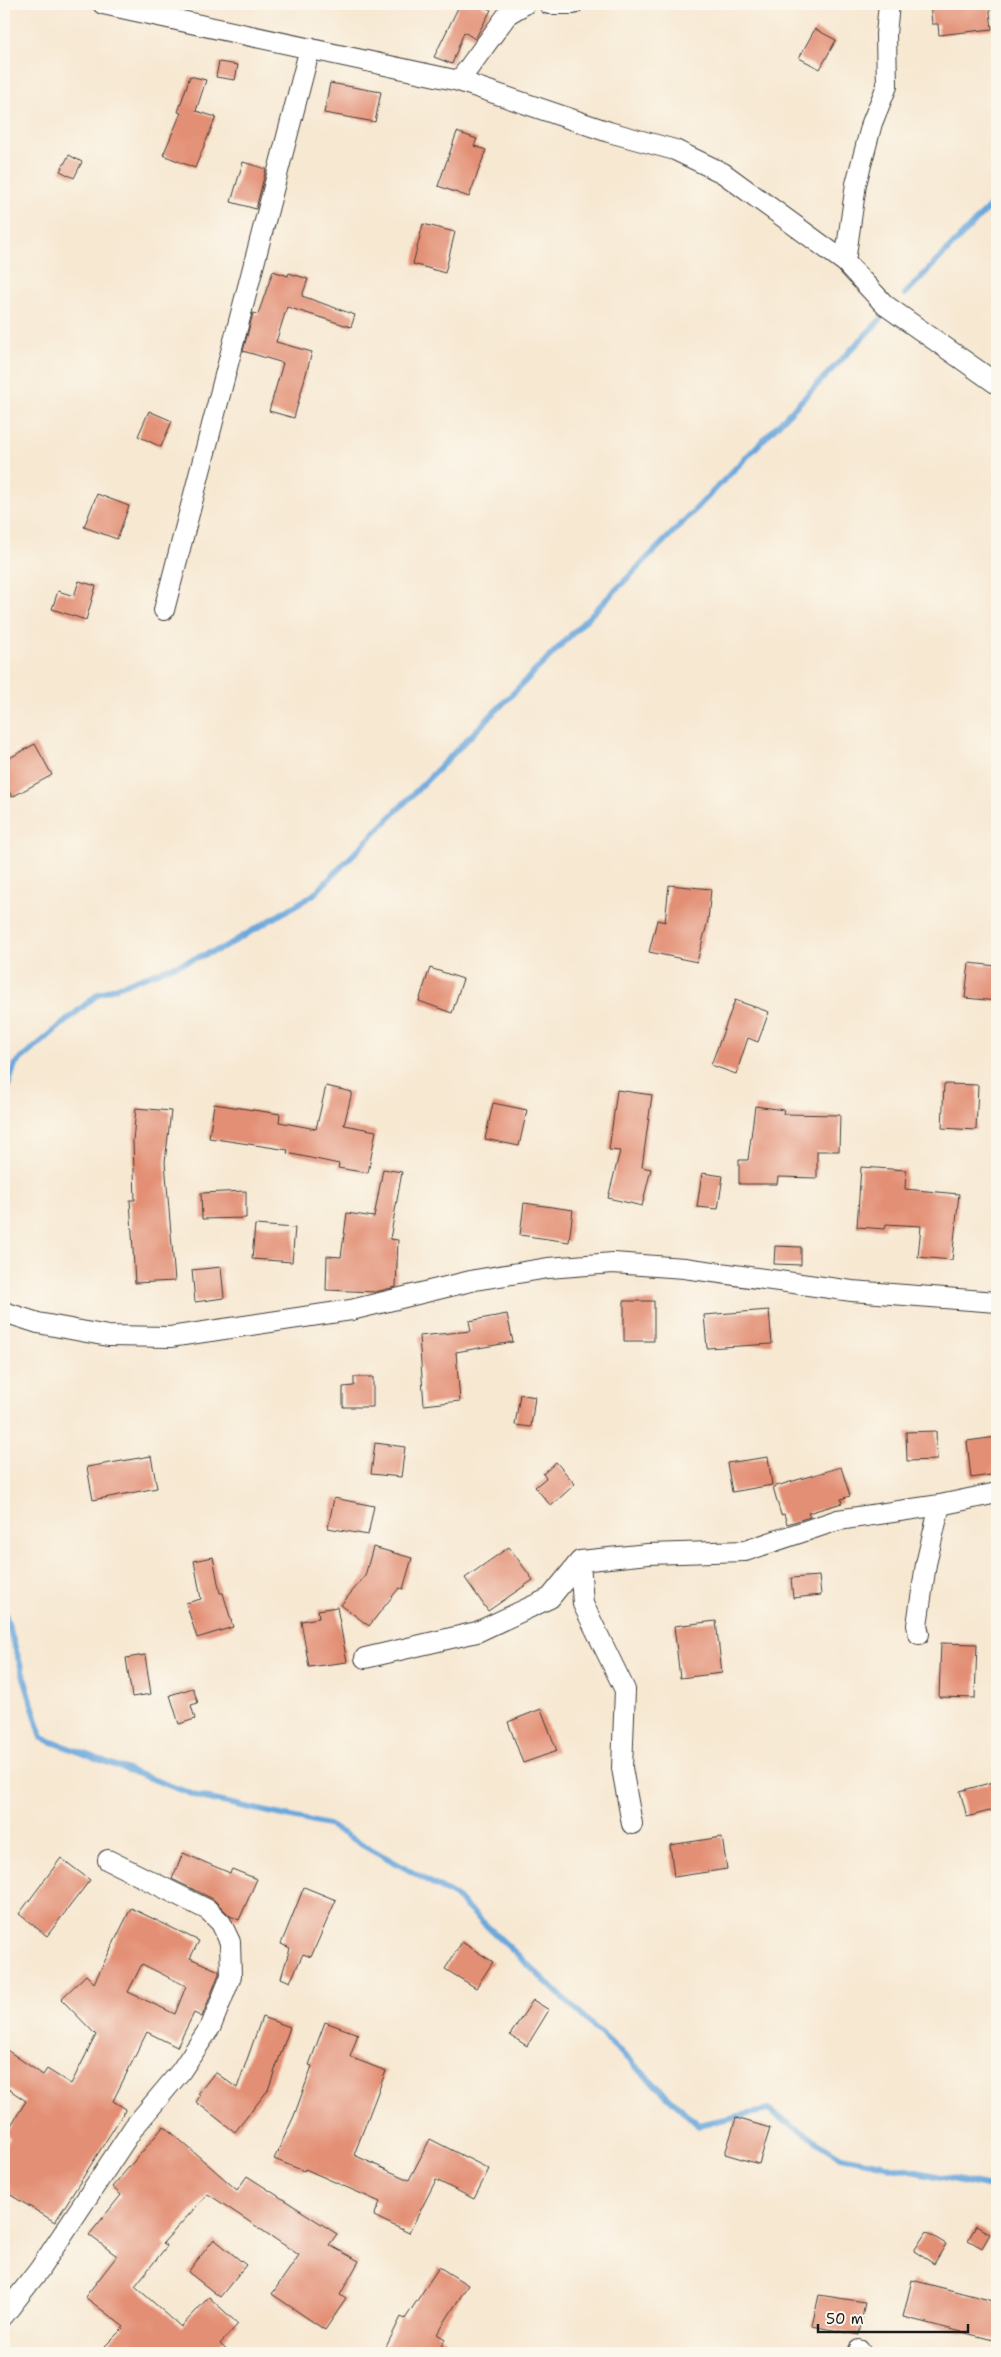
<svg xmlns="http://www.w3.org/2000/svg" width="1001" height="2357" font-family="'Shantell Sans',sans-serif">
	<rect width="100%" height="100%" fill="#fbf7ec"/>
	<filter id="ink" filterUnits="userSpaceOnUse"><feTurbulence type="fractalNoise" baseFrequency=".02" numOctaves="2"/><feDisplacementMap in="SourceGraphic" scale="10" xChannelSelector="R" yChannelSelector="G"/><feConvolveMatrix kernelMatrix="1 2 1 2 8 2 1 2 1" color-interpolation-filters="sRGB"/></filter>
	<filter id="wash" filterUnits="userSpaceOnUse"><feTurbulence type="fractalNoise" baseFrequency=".0096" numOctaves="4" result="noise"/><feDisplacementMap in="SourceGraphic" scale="20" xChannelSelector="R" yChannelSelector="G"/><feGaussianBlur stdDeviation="1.12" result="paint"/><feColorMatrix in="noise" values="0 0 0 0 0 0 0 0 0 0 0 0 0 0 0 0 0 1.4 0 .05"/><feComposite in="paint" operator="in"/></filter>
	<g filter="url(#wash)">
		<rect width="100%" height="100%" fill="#f7e8d2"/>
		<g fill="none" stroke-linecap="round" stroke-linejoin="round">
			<path stroke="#6aa7dc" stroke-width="6" d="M905,294L997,199
				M4,1098L15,1064L98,994L223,948L313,895L692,513L880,320
				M4,1610L42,1738L200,1797L328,1825L455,1896L698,2125L768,2110L841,2157L997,2188"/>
		</g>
		<g id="blocks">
			<path fill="#e38f75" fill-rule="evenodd" d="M460,4H479L491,10L475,39L464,32L452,64L434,57Z
				M930,4H989L992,29L939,35L938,24H932Z
				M815,29L836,40L820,69L799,58Z
				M219,62L238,65L235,80L216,77Z
				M190,76L206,80L196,111L216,117L195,168L163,155L181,113L178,112Z
				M330,83L381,92L375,122L324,113Z
				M457,132L477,139L474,146L486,150L469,197L438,186Z
				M69,155L82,162L74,178L60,171Z
				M243,162L266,169L256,209L231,202Z
				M423,224L455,232L445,273L413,264Z
				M273,271L288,276L289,273L308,279L302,296L355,315L351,327L287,307L276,342L312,352L294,418L269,411L283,363L243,351L253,313L258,314Z
				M149,411L172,421L161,447L138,436Z
				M97,494L129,506L117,539L84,527Z
				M79,581L96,586L86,620L52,609L58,591L74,596Z
				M35,744L52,775L12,797L4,782V761Z
				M669,885L711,889L708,920L697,962L649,952L657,920L665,922Z
				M969,963L997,966V1001L965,998Z
				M430,968L463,979L452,1013L419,1001Z
				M735,1000L769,1012L758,1042L748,1038L736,1074L711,1065Z
				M944,1084L978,1085L976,1130L942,1128Z
				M326,1086L352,1092L344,1125L376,1131L368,1173L338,1168L339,1164L287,1153L288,1150L209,1138L214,1104L280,1114L279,1122L316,1129Z
				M617,1090L652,1095L642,1167L651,1169L642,1206L608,1198L620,1151L609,1150Z
				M493,1103L527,1110L519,1146L485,1139Z
				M755,1106L784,1110L783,1114L840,1115L839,1151H817V1178L778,1177L777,1184H739V1160H748Z
				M136,1108L171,1111L165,1162L175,1281L135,1283L130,1200H135L133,1141Z
				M861,1167L906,1170L905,1189L959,1194L952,1260L918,1257L921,1226L886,1224L885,1229L857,1227Z
				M383,1169L402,1172L390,1239L398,1240L396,1287L375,1292L326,1290L327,1256L341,1257L347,1213L374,1217Z
				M702,1173L723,1176L718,1209L697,1207Z
				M246,1191V1218L202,1219L201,1193Z
				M524,1203L573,1210L569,1242L520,1235Z
				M255,1225L295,1228L292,1262L252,1259Z
				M775,1246L801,1247V1265L774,1264Z
				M221,1267L224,1298L195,1302L192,1270Z
				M624,1301H654V1341H624Z
				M769,1310L772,1344L707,1348L704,1315Z
				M507,1314L513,1342L456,1352L460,1401L424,1405L419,1336L471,1331L469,1321Z
				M354,1377H373V1407H343V1387L354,1386Z
				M520,1394L535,1397L531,1427L515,1425Z
				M936,1431L937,1460L907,1461L906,1432Z
				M997,1437V1474L971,1478L967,1441Z
				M375,1443L405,1447L401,1477L371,1474Z
				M151,1456L157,1488L93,1500L87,1467Z
				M768,1457L772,1485L732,1492L727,1463Z
				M556,1462L575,1484L551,1506L535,1487L546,1478L543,1474Z
				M841,1467L850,1496L841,1499L842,1503L808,1513L810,1517L787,1524L784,1514L781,1515L773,1487Z
				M334,1498L374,1506L368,1535L328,1528Z
				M373,1547L412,1558L403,1589L399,1588L369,1626L341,1605L365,1576Z
				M509,1547L533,1580L488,1611L465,1578Z
				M213,1557L220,1593H223L233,1627L197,1638L186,1603L201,1599L194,1561Z
				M819,1576L821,1595L793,1598L791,1578Z
				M337,1607L347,1662L309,1667L301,1621L319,1618L318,1610Z
				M716,1621L722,1673L680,1678L674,1626Z
				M941,1643L977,1644L975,1698L939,1697Z
				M145,1655L151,1694L132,1697L126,1658Z
				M193,1688L198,1703L191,1705L195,1719L179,1724L170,1695Z
				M541,1709L557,1751L523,1763L508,1722Z
				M997,1781V1809L967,1817L960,1791Z
				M722,1837L727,1869L674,1877L670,1845Z
				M183,1853L230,1873L232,1869L257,1879L239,1920L230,1916L213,1899L172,1879Z
				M61,1858L90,1880L47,1936L19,1914Z
				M304,1887L336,1900L311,1957L303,1954L290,1982L281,1978L290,1948L281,1944Z
				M131,1908L199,1941L190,1958L219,1971V1974L202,2017L194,2013L177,2047L147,2032L113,2101L126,2109L55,2222L4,2191V2149L10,2138L5,2135L26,2101L4,2086V2048L43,2075L47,2069L71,2084L96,2035L61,1999L86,1975L94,1983ZM142,1964L186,1986L175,2014L128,1992Z
				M462,1942L493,1962L476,1988L445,1969Z
				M533,2000L549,2010L527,2046L510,2035Z
				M262,2017L290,2027L268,2090L235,2132L196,2102L200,2096L198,2094L215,2072L237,2088Z
				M325,2022L358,2034L350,2057L386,2071L354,2155L409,2180L430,2139L489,2169L474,2199L436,2180L409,2233L374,2216L380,2202L305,2169L304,2171L274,2159L294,2116L312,2066L309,2065Z
				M736,2118L770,2128L759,2164L725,2154Z
				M164,2126L237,2190L247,2176L337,2234L329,2245L359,2261L340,2295L346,2299L325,2330L272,2294L299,2255L208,2194L163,2243L167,2246L135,2286L181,2327L209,2297L238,2324L220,2344L230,2353H98L124,2327L85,2297L117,2256L89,2235L121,2195L112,2187Z
				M976,2226L990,2234L982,2248L968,2240Z
				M926,2232L946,2244L934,2264L914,2251Z
				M214,2239L246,2265L220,2297L188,2272Z
				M439,2267L468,2285L437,2334L445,2339L438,2353H383L401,2317L405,2319Z
				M912,2280L997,2302V2341L903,2317Z
				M819,2295L865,2302L859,2335L812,2326Z"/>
		</g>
	</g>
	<g filter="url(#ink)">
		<use href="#blocks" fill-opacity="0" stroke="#3d3b37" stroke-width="1"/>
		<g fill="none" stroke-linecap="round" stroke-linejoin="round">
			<g stroke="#3d3b37" stroke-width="22">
				<path id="street" d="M103,4L459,81L609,132L675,150L723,173L845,262L885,305L997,384
					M549,4H573
					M459,81L508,14L525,4
					M845,262L856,184L872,123L887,86L886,34L889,4
					M164,610L310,48
					M4,1312L38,1323L108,1336L170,1337L351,1310L475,1280L548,1268L613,1263L684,1268L852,1291L997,1302
					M580,1561L583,1604L625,1690L622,1768L632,1824
					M919,1634L917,1625L926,1564L940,1505
					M365,1658L477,1632L550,1598L580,1561L648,1554L745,1551L838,1520L940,1505L997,1493
					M4,2315L39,2270L134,2127L181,2071L211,2026L231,1976L230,1942L221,1923L208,1910L108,1860
					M859,2350L861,2353"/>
			</g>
			<use href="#street" stroke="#fff" stroke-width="20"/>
		</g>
	</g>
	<rect width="1001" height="2357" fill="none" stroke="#fbf7ec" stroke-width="20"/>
	<path d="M818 2324v8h150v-8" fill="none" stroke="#1c1c1c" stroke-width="2.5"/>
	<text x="826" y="2324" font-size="15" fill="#1c1c1c" stroke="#fbf7ec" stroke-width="4" paint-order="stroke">50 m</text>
</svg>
